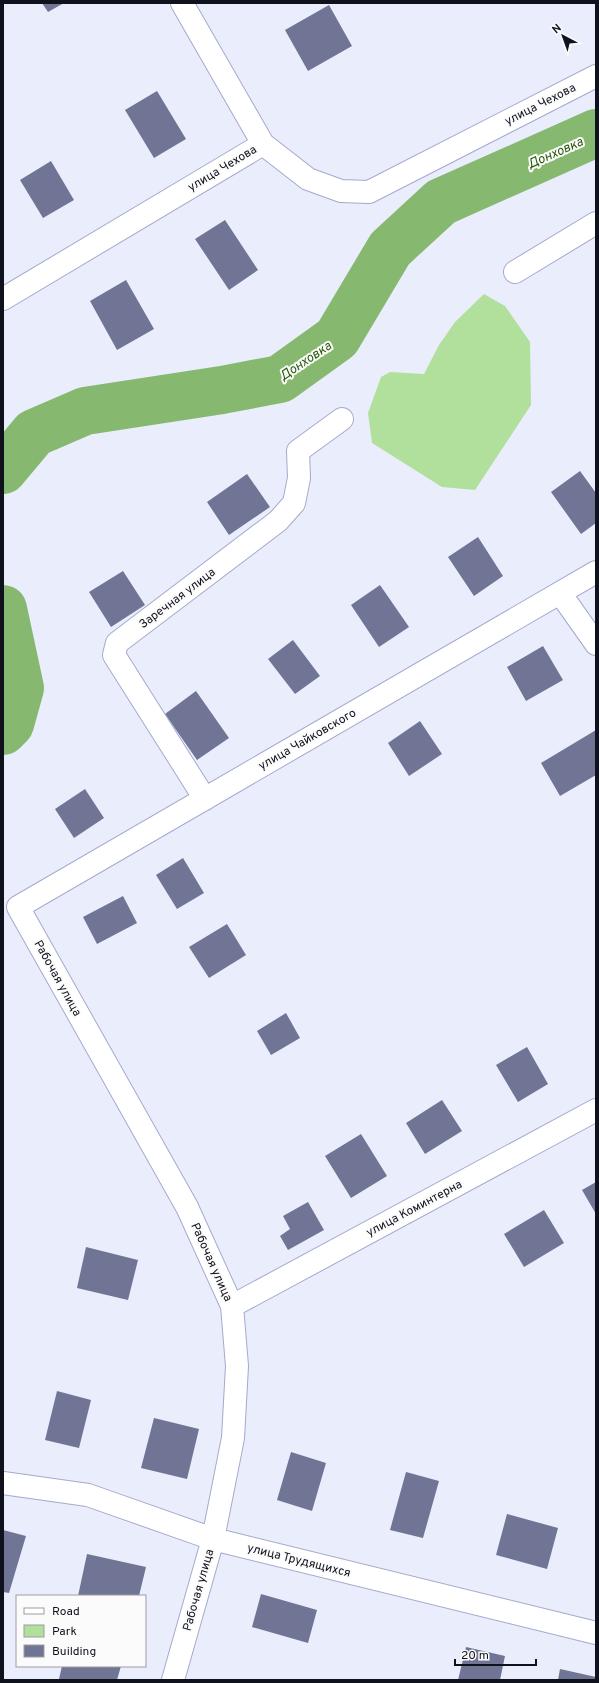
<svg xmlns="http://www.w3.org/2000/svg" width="599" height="1683" font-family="Overpass,sans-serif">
	<rect width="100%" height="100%" fill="#eaedfc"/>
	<path fill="#b1e09d" d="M484,294L505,306L530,342L531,405L475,490L442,487L372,443L368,413L381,377L390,372L424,374L439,345L455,322Z"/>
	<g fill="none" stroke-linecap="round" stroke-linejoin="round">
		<path stroke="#86b96f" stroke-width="48" d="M3,470L34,433L85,411L222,390L280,379L337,338L390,249L441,202L596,133
			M3,609L20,688L10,724L3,731"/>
	</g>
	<path fill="#707595" d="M42,3H64L48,12Z
		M329,5L352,46L308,71L285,30Z
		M157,91L186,139L154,158L125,110Z
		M51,161L74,200L43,218L20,180Z
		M225,220L258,270L229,290L195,239Z
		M126,280L154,329L117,350L90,301Z
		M580,471L596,493V523L581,534L551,492Z
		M247,474L270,507L229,535L207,502Z
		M478,537L503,576L474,596L448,557Z
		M123,571L145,605L111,627L89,592Z
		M380,585L409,627L379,647L351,605Z
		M293,640L320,676L295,694L268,659Z
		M543,646L563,680L526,701L507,667Z
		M196,691L229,738L197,760L165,714Z
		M420,721L442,754L409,776L388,743Z
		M596,730V775L560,796L541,763Z
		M85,789L104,818L74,838L55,809Z
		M183,858L204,893L177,909L156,875Z
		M123,896L137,923L97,944L83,917Z
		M227,924L246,955L209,978L189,947Z
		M286,1013L300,1038L271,1055L257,1031Z
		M527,1047L548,1084L518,1102L496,1065Z
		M442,1100L462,1131L425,1154L406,1123Z
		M361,1134L387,1176L351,1198L325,1156Z
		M596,1182V1214L582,1190Z
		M308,1202L324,1230L288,1250L280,1236L290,1229L283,1216Z
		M544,1210L564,1243L524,1267L504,1234Z
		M86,1247L138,1260L128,1300L77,1288Z
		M57,1391L91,1400L79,1448L45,1440Z
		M154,1418L199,1429L187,1479L141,1468Z
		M291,1452L326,1463L312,1511L277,1500Z
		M406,1472L439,1481L423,1538L390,1530Z
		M507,1514L558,1528L547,1569L496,1555Z
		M3,1530L26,1536L9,1593L3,1592Z
		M87,1554L146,1567L139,1596H78Z
		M261,1594L317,1610L308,1643L252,1627Z
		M466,1647L505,1656L500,1680H458Z
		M62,1666H121L117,1680H63L59,1679Z
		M560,1669L596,1677V1680H558Z"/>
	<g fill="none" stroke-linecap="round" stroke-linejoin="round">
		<g stroke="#a4aacc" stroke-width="24">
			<path id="minor" d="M182,3L263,144
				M515,272L596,223
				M3,299L263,144L308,179L341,191L369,192L596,76
				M560,593L596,644
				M205,799L114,655L117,643L278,521L294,503L299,478L298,451L342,419
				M232,1306L596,1110
				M3,1483L88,1495L213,1539L596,1633
				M173,1680L213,1539L233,1438L237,1366L232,1306L187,1207L18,907L596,572"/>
		</g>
		<use href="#minor" stroke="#fff" stroke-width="22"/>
	</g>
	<g text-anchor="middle" stroke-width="4" stroke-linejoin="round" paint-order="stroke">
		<g font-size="12" fill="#0f111d" stroke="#fbfbfb">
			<text transform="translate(540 104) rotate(-27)" y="4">улица Чехова</text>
			<text transform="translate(222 168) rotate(-31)" y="4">улица Чехова</text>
			<text transform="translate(177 598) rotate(-37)" y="4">Заречная улица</text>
			<text transform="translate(307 739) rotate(-30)" y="4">улица Чайковского</text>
			<text transform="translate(58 978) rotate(61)" y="4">Рабочая улица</text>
			<text transform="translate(414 1208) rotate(-28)" y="4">улица Коминтерна</text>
			<text transform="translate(212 1262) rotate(66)" y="4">Рабочая улица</text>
			<text transform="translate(299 1560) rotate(14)" y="4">улица Трудящихся</text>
			<text transform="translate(198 1590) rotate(-74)" y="4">Рабочая улица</text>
		</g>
		<g font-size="13" font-style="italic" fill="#285809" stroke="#fbfbfb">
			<text transform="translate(555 152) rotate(-24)" y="5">Донховка</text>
			<text transform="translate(305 360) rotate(-34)" y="5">Донховка</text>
		</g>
	</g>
	<rect width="599" height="1683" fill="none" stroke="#0f111d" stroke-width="8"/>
	<rect x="16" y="1595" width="130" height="72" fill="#fbfbfb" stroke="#9d9da2"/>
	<rect x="24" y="1608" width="20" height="6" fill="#ffffff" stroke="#9d9da2"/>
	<text x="52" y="1615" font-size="12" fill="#0f111d">Road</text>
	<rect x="24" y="1625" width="20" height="12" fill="#b1e09d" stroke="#9d9da2"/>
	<text x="52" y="1635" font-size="12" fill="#0f111d">Park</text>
	<rect x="24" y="1645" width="20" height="12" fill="#707595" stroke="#9d9da2"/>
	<text x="52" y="1655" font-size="12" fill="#0f111d">Building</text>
	<g transform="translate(563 36) rotate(319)" stroke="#fbfbfb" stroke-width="3" paint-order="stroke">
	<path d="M0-3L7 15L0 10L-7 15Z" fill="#0f111d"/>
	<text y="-6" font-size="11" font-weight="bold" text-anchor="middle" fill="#0f111d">N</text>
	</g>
	<path d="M455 1659v6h81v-6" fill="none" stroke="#0f111d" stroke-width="2"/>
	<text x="461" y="1659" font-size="12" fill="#0f111d" stroke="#fbfbfb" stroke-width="3" paint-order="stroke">20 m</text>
</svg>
